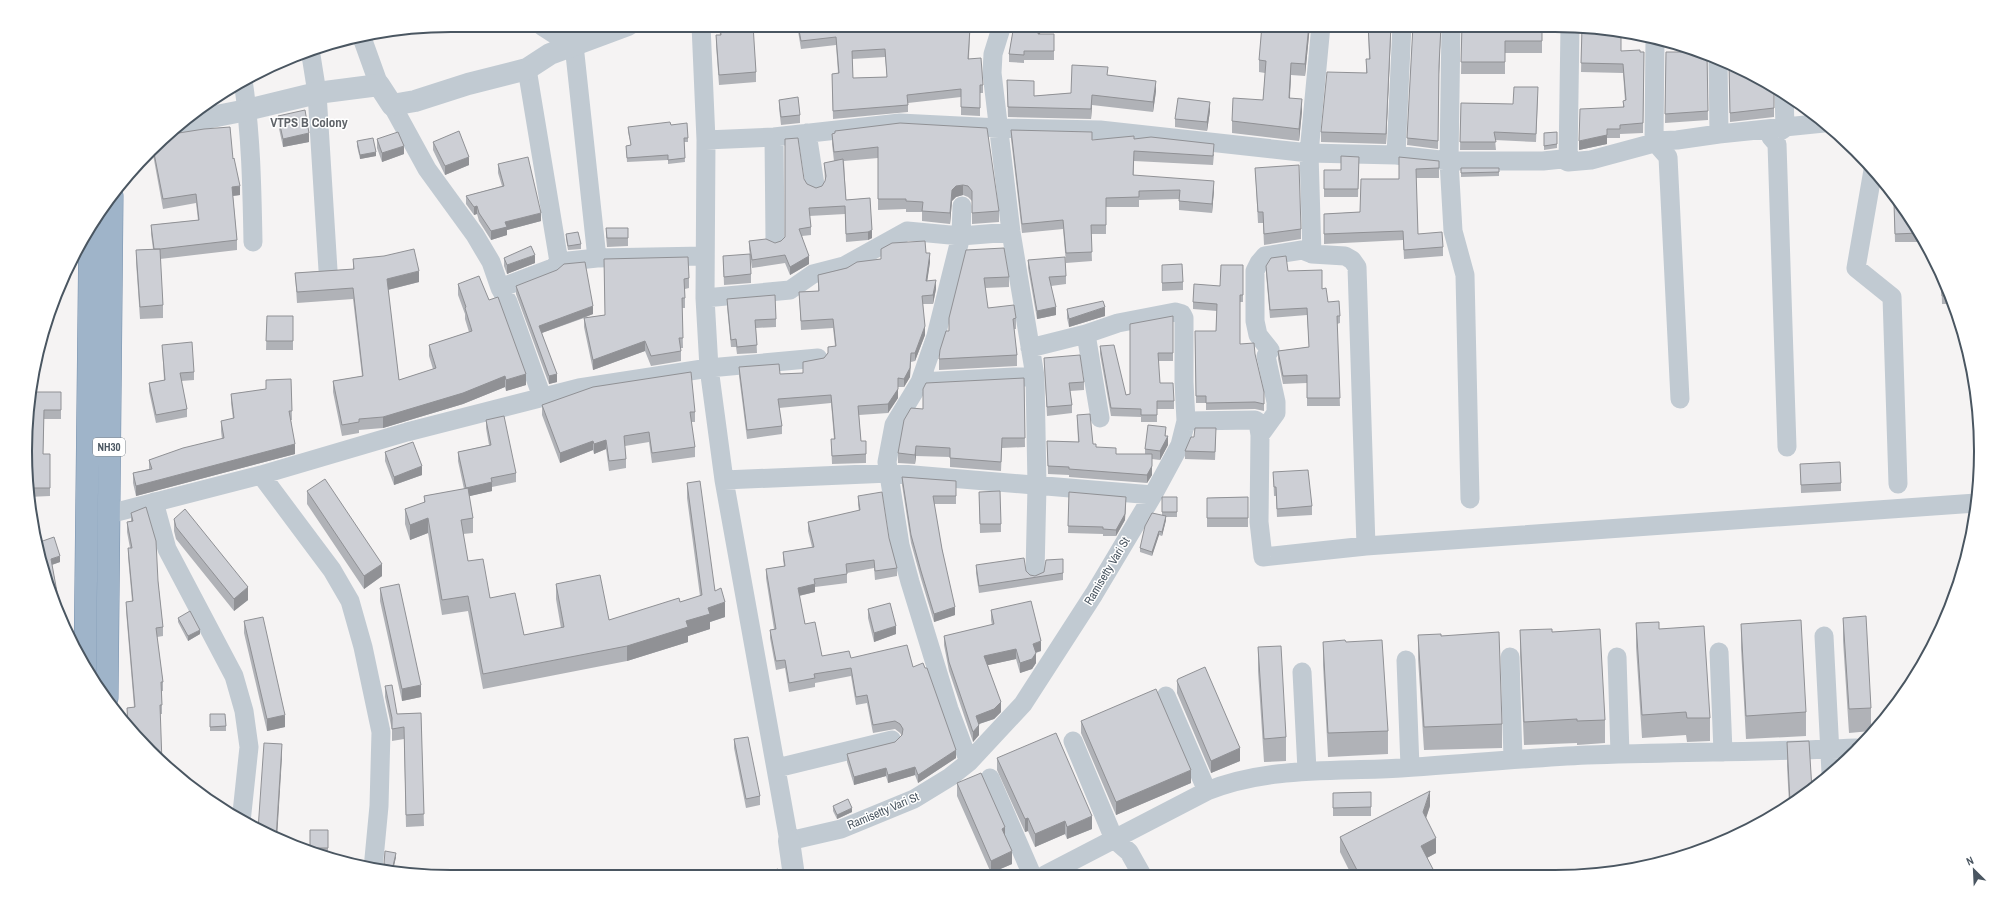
<svg xmlns="http://www.w3.org/2000/svg" width="2006" height="902" font-family="'Archivo Narrow',sans-serif">
	<rect width="100%" height="100%" fill="#f5f3f3"/>
	<g fill="none" stroke-linecap="round" stroke-linejoin="round">
		<g stroke="#7690ad" stroke-width="23">
			<path id="trunk" d="M85,668L90,227
				M107,698L112,196"/>
		</g>
		<path stroke="#c1cad2" stroke-width="19" d="M701,25L706,140L705,298L709,368L724,480L789,841L841,829L914,799L950,777L969,762L1023,704L1094,594L1153,495L1180,445L1186,421L1184,382V318L1182,314L1175,312L1118,323L1086,334L1030,348
			M1002,25L993,54L992,73L1011,232L1035,376L1037,486L1035,573
			M1451,25L1449,161L1453,231L1465,275L1470,499
			M361,35L379,85
			M1655,38L1654,141L1668,157L1680,399
			M574,45L597,258
			M310,49L317,93L328,270
			M1718,58L1719,134
			M527,69L559,262
			M243,80C251,134 252,188 253,242
			M1784,93L1785,128L1771,137L1777,144L1787,447
			M392,105L427,169L475,235L491,262L500,288L508,302L542,397
			M807,133L815,185
			M774,137L775,240
			M706,140L774,137L900,123L999,128L1100,130L1309,153L1396,155L1449,161H1543L1562,159L1568,162L1591,160L1654,143V141L1677,140L1719,134L1824,123
			M1396,155L1402,25
			M1568,162L1570,26
			M1873,170L1856,268L1892,297L1898,484
			M962,206L961,236L936,336L920,382L894,425L887,462L900,545L910,582L949,709L969,762
			M1312,254L1309,153L1321,25
			M500,288L553,268L559,262L597,258L705,256
			M705,298L790,290L813,274L844,266L907,231L961,236L1011,232
			M1086,334L1100,418
			M920,382L1035,376
			M1186,421L1255,420L1258,422L1260,435L1259,522L1263,557L1366,546L1976,503
			M1260,435L1276,413V402L1266,356L1270,350L1258,335L1255,321V271L1259,263L1265,256L1302,250L1312,254L1345,256L1352,260L1357,267L1366,546
			M261,475L332,570L350,601L363,647L381,732L379,806L373,869
			M724,480L890,473L1153,495
			M154,502L167,549L234,676L244,711L249,747L241,822
			M109,514L261,475L407,432L579,388L709,368L818,358
			M1824,636L1831,773
			M1719,652L1723,752
			M1510,657L1513,759
			M1617,657L1620,754
			M1406,660L1410,767
			M1302,672L1307,770
			M1166,696L1207,791
			M1073,741L1114,839L1129,852L1142,875
			M777,768L892,740
			M990,778L1032,875
			M1045,875L1207,791C1269,766 1336,772 1401,768C1463,764 1525,758 1587,755C1677,752 1766,752 1856,748"/>
		<path stroke="#c1cad2" stroke-width="22" d="M543,25L574,45
			M181,123L247,110L317,93L379,85L392,105L415,101L468,84L527,69L550,54L628,25
			M789,841L794,876"/>
		<use href="#trunk" stroke="#9fb4c9" stroke-width="22"/>
	</g>
	<path fill="#b0b2b7" fill-rule="evenodd" d="M719,25H763V32L753,33L756,72V82L719,85L716,45V35H720Z
		M797,25H943V27L968,28V25H991L988,33L970,32L969,59L983,85V93H980V116L961,115V97L908,103V112L833,119L832,74L838,73L836,45L801,49ZM885,57L887,77L853,78L852,59Z
		M1014,25H1042L1040,34H1054V60H1024V63L1009,62V54Z
		M1310,25L1305,76L1291,75L1290,98L1302,111L1299,141L1232,133V121L1263,100L1265,73L1259,72V60Z
		M1331,25H1391L1386,144L1321,142V132L1366,73V59H1369L1368,29V30L1332,28Z
		M1413,25H1441L1439,74L1438,149L1407,145Z
		M1462,25H1542V53H1505V74H1461Z
		M1582,28L1621,51L1644,52L1643,133L1620,134V138H1607V144L1579,150L1623,107V101H1625L1623,73L1581,72Z
		M1624,32L1638,33L1640,34H1624Z
		M1666,52L1707,58L1708,120L1665,123Z
		M1729,63L1774,88V117L1730,122Z
		M1108,75L1156,91L1153,112L1092,105L1091,119L1008,117L1007,80L1034,96L1071,93Z
		M1538,96L1536,142L1495,140L1496,150H1460L1461,103L1513,104Z
		M1795,99L1800,104H1795Z
		M779,100L800,115V123L781,125L779,108Z
		M1210,111L1207,131L1175,127V119Z
		M278,116L309,142L283,147L278,124Z
		M900,123L999,211V222L972,224V201L968,197L963,195L956,197L952,201L950,224L922,221V212H906V209L878,210V158L844,161L846,200L870,198L872,238L868,240L846,242L845,214L809,216L811,227V235L802,236L809,264L790,275L785,263L752,268L749,249V241L775,243L781,241L785,237L804,179L807,184L816,188L822,186L825,181L824,163L834,161L832,144V134Z
		M671,125L688,138V142H684L685,162L668,164V160L627,162L626,146L631,145L628,132V127Z
		M1011,130L1092,140L1134,139L1214,154L1213,165L1134,161L1133,175L1214,190L1212,213L1179,210V199L1139,200V207H1106V234H1091L1092,261L1066,263L1063,229L1022,233L1011,139Z
		M1557,132V148L1544,150V133Z
		M166,135L233,159L240,195L233,196L237,240V250L160,259L163,305V318L140,319L136,262V250L153,249L151,234V225L198,220L196,203L163,209L152,149Z
		M377,139L404,154L382,162L377,148Z
		M357,141L376,156L360,159L357,146Z
		M433,142L469,165L445,175L433,150Z
		M1359,157L1358,197H1324V170H1341Z
		M1399,157L1439,168V178H1416L1418,234L1443,247V256L1404,259L1403,240L1324,244V214L1360,212L1399,179Z
		M498,164L541,221L507,230V235L491,240L479,221L477,214L474,215L466,204V196L502,186L498,173Z
		M1255,168L1301,229V239L1264,245L1263,223H1258Z
		M1461,168L1499,172V176L1461,177Z
		M1894,204L1909,214L1924,242H1895Z
		M606,228H628V246L607,247L606,236Z
		M566,234L581,244V249L568,250L566,239Z
		M881,249L926,253L930,262L927,281L936,289L933,304H923L925,335L915,361L911,362L910,377L904,387H898V398L888,413L859,415L861,441L866,454V463L832,464L831,439H834L831,403L779,408L782,426V434L747,439L739,376V367L780,374L803,373V362L824,358L835,346L833,328L801,330L799,292L818,291V275L881,259Z
		M966,250L1009,277V287L985,288L988,308L1016,318V329H1014L1017,355V366L939,370V359L949,331Z
		M723,256L751,274V283L724,285Z
		M504,258L535,263L507,274L504,266Z
		M353,259L419,282L388,290L399,380L433,369L429,356V345L469,332L465,319V314L458,295V284L489,300L526,385L506,391L505,387L463,404L383,428L359,430V433L342,436L333,392V381L362,376L353,299L297,303L295,273L353,269Z
		M604,259L689,278V288L685,289V308H682L683,348H681V361L651,366L645,351L593,370L584,327V318L542,333L557,382L549,384L516,294V286L593,314L584,318L605,315Z
		M1028,260L1066,276V284L1051,286L1056,315L1037,319L1028,268Z
		M1162,265L1183,282V290L1162,291Z
		M1243,265V302H1240V344L1255,354L1264,392V411L1255,409L1206,410V403H1196L1195,331H1216L1217,311L1193,309V302L1220,286Z
		M1266,266L1288,271L1322,289L1328,302L1340,316V323L1337,324L1340,406H1307V383L1283,384L1278,359V351L1309,347L1307,315L1270,318L1266,274Z
		M1941,273L1948,288L1953,304H1942Z
		M727,299L776,319V327L756,328L757,353L737,354L736,347H731L727,307Z
		M1067,309L1105,316L1069,327L1067,318Z
		M267,316H293V350H266Z
		M1173,316V361H1158L1160,383L1174,401V409H1157V422H1141V417L1111,416L1100,354V346L1126,395L1130,394Z
		M162,345L194,372V380L181,381L187,409V417L156,423L149,391V383L164,380Z
		M1044,358L1084,382V390L1070,391L1072,405V413L1047,416Z
		M1024,378L1025,447L1002,448L1001,471L950,467V457L916,456L915,464L898,463V453L923,409Z
		M291,379L292,420H291L295,454L136,496L133,483V473L149,469V460L222,439L221,431V421L233,419L231,403V394L266,389Z
		M31,392H61V419H44L43,454H50V496L28,497L25,451Z
		M542,405L695,412V422H691L695,447V457L652,463L649,442L625,446L626,459V468L609,471L606,449L594,454L593,450L560,463L542,415Z
		M1077,415L1093,444L1096,447L1116,454H1145V449L1166,436L1168,445L1160,460L1152,459V475L1147,483L1069,477V475L1048,474L1047,441L1078,442Z
		M486,420L516,473V482L492,487V491L469,496L473,518V533L463,534L468,561L490,598L524,635L561,628L556,599V584L609,620L680,602L700,596L687,498V483L715,591L725,617L710,622V629L688,636V642L627,661L483,689L468,611L442,615L428,533L410,540L405,524V509L424,503V496L464,489L458,461V452L489,445L486,428Z
		M1216,437L1215,460L1185,459V451Z
		M385,452L422,475L394,485L385,461Z
		M1800,464L1841,483V491L1801,493Z
		M1273,472L1312,506V515L1277,517L1276,496H1274Z
		M902,477L956,481V504H934L942,549L955,615L934,622L921,579L911,543L902,485Z
		M307,491L382,576L364,589L307,504Z
		M979,492L1001,524V532L980,533Z
		M1069,492L1125,520L1116,536H1103V534L1068,533Z
		M858,496L889,538L897,568V576L875,580L874,568L847,573V583L815,587V592L799,596L805,624L822,656L851,658L913,667L956,758L918,783L915,775L888,783L886,776L854,785L847,762V754L895,742L902,736L900,733L895,729L873,733L867,703L856,705L851,676L815,683V687L789,692L785,668L776,670L770,638V630L774,629L766,578V569L784,566L783,560V552L812,547L808,531V522L859,511L858,505Z
		M1162,497H1177V517H1166V520L1162,536L1159,535L1152,556L1140,552V548L1162,515Z
		M1248,497V527H1207V498Z
		M131,513L158,581L163,627V636L157,637L163,682V691H162V714H160L131,732L128,728L127,708L134,707L126,611V602L132,601L128,557V548H130L127,532V522H131Z
		M174,519L248,600L234,611L176,539L174,531Z
		M37,543L60,562L52,565L57,592V599L53,600L48,588Z
		M1063,559V580L979,593L976,573V565L1026,571L1030,575L1035,576L1044,572Z
		M380,588L421,697L402,701L380,601Z
		M868,609L896,634L874,642L868,618Z
		M991,610L1041,651L1036,653V663L1032,669L1020,673L1016,659L988,665L1001,712L994,719L979,724V735L973,742L949,671L944,645V636L992,625L991,620Z
		M178,618L200,634L188,641L178,622Z
		M1843,618L1871,708V731L1849,733L1843,641Z
		M244,621L285,727L267,731L244,633Z
		M1636,623L1659,629L1710,718V741L1687,742L1686,735L1642,738L1636,647Z
		M1741,624L1806,712V736L1746,739L1741,648Z
		M1520,630L1552,632L1605,720V743L1577,745V743L1524,745L1520,654Z
		M1418,635L1441,636L1502,724V748L1424,750L1418,659Z
		M1323,642H1346L1388,731V754L1328,757L1323,665Z
		M1258,647L1286,737V761L1264,762L1258,671Z
		M1177,681L1240,761L1211,773L1177,693Z
		M385,686L397,714L421,713L424,826L406,827L404,739L392,741V730L385,697Z
		M210,714L226,726V731H210Z
		M1081,721L1191,783L1116,815L1081,733Z
		M734,739L760,796V805L746,808L734,748Z
		M1787,742L1812,790L1789,804L1787,766Z
		M997,758L1092,829L1067,839L1065,834L1035,847L1028,831L1025,832L997,770Z
		M957,783L1005,836L1012,864L991,873L957,796Z
		M1371,792V816H1333V793Z
		M833,806L852,812L837,819L833,811Z
		M1430,806L1426,818L1436,853L1427,858L1435,874H1351L1340,852V837Z
		M310,830H328V856H325L310,851Z
		M396,857L393,870L384,868V864Z"/>
	<path fill="#909195" d="M988,25H991L988,33Z
		M1040,25H1042L1038,42V34Z
		M1309,25H1310L1305,76V64Z
		M1391,25V34L1386,144V134Z
		M1441,25L1439,74L1438,149L1439,66Z
		M1291,63V75L1289,110V98Z
		M1156,81V91L1153,112V102Z
		M1092,95V105L1091,119V109Z
		M1302,99V111L1299,141V129Z
		M1210,102V111L1207,131V122Z
		M309,133V142L283,147V139Z
		M1607,135V144L1579,150V141Z
		M404,146V154L382,162V153Z
		M1134,151V161L1133,184V175Z
		M376,152V156L360,159V155Z
		M469,157V165L445,175V166Z
		M1214,181V190L1212,213V204Z
		M963,185V195L956,197L952,201L950,224V213L952,190L956,186Z
		M240,186V195L232,196V187Z
		M477,206V214L474,215V207Z
		M541,213V221L507,230V235L491,240V231L505,222Z
		M872,230V238L868,240V232Z
		M930,253V262L926,290V281Z
		M535,255V263L507,274V265Z
		M809,256V264L790,275V267Z
		M419,271V282L387,290V279Z
		M936,280V289L933,304V295Z
		M593,306V314L539,334V326Z
		M1056,307V315L1037,319V311Z
		M1105,307V316L1069,327V319Z
		M925,326V335L915,361V353Z
		M645,341V351L593,370V360Z
		M911,353L910,377L904,387V379Z
		M526,374V385L506,391V380Z
		M557,374V382L549,384V376Z
		M505,376V387L463,404L383,428V417Z
		M898,378V398L888,413V404Z
		M1166,427L1165,440L1168,436V445L1160,460V451L1165,436Z
		M606,440V449L594,454V444Z
		M593,441V450L560,463V453Z
		M295,444V454L136,496V486Z
		M916,446V456L915,464V455Z
		M1152,454V475L1147,483V475Z
		M422,466V475L394,485V477Z
		M492,482V491L466,497V488Z
		M1126,504L1125,520L1116,536V530Z
		M1166,516V520L1162,536V532Z
		M428,518V533L410,540V525Z
		M1159,531V535L1152,556V552Z
		M60,556V562L51,565V559Z
		M382,564V576L364,589V576Z
		M815,584V592L798,596V588Z
		M248,587V600L234,611V599Z
		M725,602V617L710,622V629L688,636V642L627,661V646L686,621L708,608Z
		M955,607V615L934,622V614Z
		M896,626V634L874,642V633Z
		M200,630V634L188,641V636Z
		M1041,641V651L1033,653V644Z
		M1016,649V659L984,666V656Z
		M1036,653V663L1032,669L1020,673V663Z
		M421,685V697L402,701V689Z
		M1001,702V712L994,719L976,725V716Z
		M285,715V727L267,731V719Z
		M979,725V735L973,742V732Z
		M282,744V757L277,839H276Z
		M1240,748V761L1211,773V761Z
		M956,750V758L918,783V775Z
		M915,767V775L888,783V775Z
		M886,768V776L854,785V777Z
		M1191,770V783L1116,815V802Z
		M1430,791V806L1423,827V812Z
		M852,808V812L837,819V815Z
		M1092,816V829L1067,839V827Z
		M1028,818V831L1025,832V819Z
		M1065,821V834L1035,847V834Z
		M1005,827V840L1002,829Z
		M1436,838V853L1421,861V846Z
		M1012,851V864L991,873V861Z
		M396,853V857L393,870V866Z"/>
	<path fill="#cdcfd5" stroke="#909195" fill-rule="evenodd" d="M720,25H753L756,72L719,75L716,35H721Z
		M798,25H943V27L970,28L968,59L981,58L983,85H980V108L961,107V89L907,95L908,105L833,111L832,74L839,73L836,37L801,41ZM885,49L887,77L853,78L852,51Z
		M1014,25H1040L1038,34H1054V51H1024V55L1009,54Z
		M1262,25H1309L1305,64L1291,63L1289,98L1302,99L1299,129L1232,121L1233,98L1263,100L1266,61L1259,60Z
		M1368,25H1391L1386,134L1321,132L1327,72L1367,73L1366,59H1370Z
		M1413,25H1441L1439,66L1438,141L1407,138Z
		M1462,25H1542V41H1505V62H1461Z
		M1582,28L1621,32V51L1640,50V52H1644L1643,123L1620,125V129H1607V135L1579,141L1580,109L1624,107L1623,101L1626,100L1623,64L1581,63Z
		M1687,48L1707,54L1708,111L1665,114L1666,52H1687Z
		M1729,63L1774,87V108L1730,113Z
		M1072,65L1108,67L1107,75L1156,81L1153,102L1092,95L1091,109L1008,107L1007,80L1034,81V96L1071,93Z
		M1514,87H1538L1536,134L1494,132L1496,142H1460L1461,103L1513,104Z
		M798,97L800,115L781,117L779,100Z
		M1178,98L1210,102L1207,122L1175,119Z
		M305,110L309,133L283,139L278,116Z
		M670,122L671,125L687,123L688,138H684L685,158L668,160V155L627,158L626,146L631,145L628,127Z
		M900,123L987,128L999,211L972,213V191L968,186L963,185L956,186L952,190L950,213L922,211L923,202L906,201V199H878V147L834,152L832,134L835,133V131Z
		M230,127L233,159L234,158L240,186L232,187L237,240L160,249H154L151,225L199,220L196,194L163,199L153,148L166,135L204,129Z
		M1011,130L1092,132V140L1134,136V139L1151,137L1214,144L1213,156L1134,151L1133,175L1214,181L1212,204L1179,201L1180,190L1139,191V197L1106,198V225H1091L1092,252L1066,253L1063,220L1022,224Z
		M459,131L469,157L445,166L433,142Z
		M398,132L404,146L382,153L377,139Z
		M1557,132V144L1544,146V133Z
		M373,138L376,152L360,155L357,141Z
		M798,138L804,179L807,184L816,188L822,186L825,181L826,176L824,163L843,159L846,200L870,198L872,230L868,232L846,234L845,206L809,208L811,227L799,229L809,256L790,267L785,255L752,260L749,241L766,239L775,243L781,241L785,237V139Z
		M1341,156L1359,157L1358,189H1324V170H1341Z
		M528,157L541,213L505,222L507,227L491,231L479,213L477,206L474,207L466,196L504,186L498,164Z
		M1399,157L1439,161V168L1416,169L1418,234L1442,232L1443,247L1404,250L1403,231L1324,234V214L1360,212L1361,179H1399Z
		M1299,165L1301,229L1264,234L1263,212H1258L1255,168Z
		M1461,168H1499V172L1461,173Z
		M1894,204H1901L1909,214L1919,233L1895,234Z
		M606,228H628V238H607Z
		M578,232L581,244L568,246L566,234Z
		M925,241L926,253H930L926,281L936,280L933,295L922,296L925,326L915,353H911L910,368L904,379L898,378V389L888,404L858,406L861,441H866V454L832,456L831,439H835L831,395L778,399L782,426L747,430L739,367L779,364L780,374L803,373V362L824,358L828,353V347L836,346L833,319L801,321L799,292L819,291L818,275L847,268L857,262L881,259V249L892,243Z
		M531,246L535,255L507,265L504,258Z
		M1004,248L1009,277L984,278L988,308L1014,305L1016,318L1013,319L1017,355L939,359L940,350L946,331H949V318L966,250Z
		M160,249L163,305L140,307L136,250Z
		M414,249L419,271L387,279L399,380L436,368L429,345L472,331L465,308L466,307L458,284L479,276L489,300L498,297L526,374L506,380L505,376L463,393L383,417L359,419V422L342,425L333,381L363,376L353,288L297,292L295,273L354,269L353,259L384,256Z
		M750,254L751,274L724,277L723,256Z
		M1286,256L1288,271L1322,270V289L1326,288L1328,302L1339,301L1340,316H1337L1340,398H1307V375L1283,376L1278,351L1309,347L1307,308L1270,310L1266,266L1271,258Z
		M688,257L689,278L684,279L685,298H682L683,338H679L681,351L651,356L645,341L593,360L584,318L605,315L604,259Z
		M1065,257L1066,276L1049,277L1056,307L1037,311L1028,260Z
		M585,262L593,306L539,326L557,374L549,376L516,286L557,270L564,264Z
		M1182,264L1183,282L1162,283V265Z
		M1221,265H1243V295H1240V344L1254,343L1255,354L1264,392V404L1255,402L1206,403V396H1196L1195,331H1216L1217,304L1193,302L1194,284L1220,286Z
		M1941,274L1948,288L1951,296H1942Z
		M775,295L776,319L755,320L757,345L737,347L736,339L731,340L727,299Z
		M1103,301L1105,307L1069,319L1067,309Z
		M267,316H293V341H266Z
		M1173,316V353H1158L1160,383H1173L1174,401H1157V415H1141V409L1111,408L1100,346L1114,345L1126,395L1130,394V324Z
		M192,342L194,372L180,373L187,409L156,415L149,383L165,380L162,345Z
		M1080,355L1084,382L1069,383L1072,405L1047,407L1044,358Z
		M691,372L695,412H690L695,447L652,453L649,432L624,436L626,459L609,461L606,440L594,444L593,441L560,453L542,405L593,387Z
		M1024,378L1025,438H1002L1001,462L950,458V448L916,446L915,455L898,453L904,420L911,408L923,409V389L926,383Z
		M291,379L292,411H289L295,444L136,486L133,473L152,469L149,460L183,448L224,438L221,421L234,418L231,394L266,389V380Z
		M31,392H61V410H44L43,454H50V488H27L25,451Z
		M1090,414L1093,444H1096V447L1116,448V454H1152V466L1147,475L1069,469V467L1048,466L1047,441L1079,442L1077,415Z
		M504,416L516,473L491,478L492,482L466,488L458,452L491,445L486,420Z
		M1148,425L1166,427L1165,436H1168L1160,451L1145,449Z
		M1195,428H1216L1215,452L1185,451L1191,437H1194Z
		M413,442L422,466L394,477L385,452Z
		M1840,462L1841,483L1801,485L1800,464Z
		M1308,470L1312,506L1277,509L1276,487H1274L1273,472Z
		M902,477L956,481V496H933L942,549L955,607L934,614L921,571L911,535Z
		M325,479L382,564L364,576L307,491Z
		M700,481L715,591L721,588L725,602L708,608L710,614L686,621L688,627L627,646L483,674L468,596L442,600L428,518L410,525L405,509L425,502L424,496L468,488L473,518L461,520L468,561L483,559L490,598L515,593L524,635L564,627L556,584L600,575L609,620L679,598L680,602L702,595L687,483Z
		M1000,491L1001,524H980L979,492Z
		M882,492L889,538L897,568L875,571L874,560L846,564L847,574L814,579L815,584L798,588L805,624L815,622L822,656L849,651L851,658L907,645L913,667L923,663L925,668H927L956,750L918,775L915,767L888,775L886,768L854,777L847,754L895,742L902,735L903,729L900,724L895,721L873,725L867,695L856,697L851,668L814,674L815,678L789,683L785,660L776,661L770,630L776,629L766,569L785,566L783,552L814,547L808,522L860,510L858,496Z
		M1069,492L1126,497L1125,514L1116,530L1103,529V527L1068,526Z
		M1162,497H1177V512H1162Z
		M1248,497V518H1207V498Z
		M146,507L156,541L158,581L163,627L156,628L163,682H161L162,705H160L162,763L131,732L128,728L127,708L135,707L126,602L133,601L128,548H132L127,522L133,521L131,513Z
		M185,509L248,587L234,599L176,527L174,519Z
		M1152,513L1166,516L1162,532L1159,531L1152,552L1140,548L1145,526Z
		M54,537L60,556L51,559L57,592L50,594L48,588L37,543Z
		M1024,558L1026,571L1030,575L1035,576L1044,572L1046,560L1063,559V573L979,586L976,565Z
		M399,584L421,685L402,689L380,588Z
		M1031,601L1041,641L1033,644L1036,653L1032,659L1020,663L1016,649L984,656L1001,702L994,709L976,716L979,725L973,732L949,662L944,636L994,624L991,610Z
		M890,603L896,626L874,633L868,609Z
		M190,611L200,630L188,636L178,618Z
		M1866,616L1871,708L1849,709L1843,618Z
		M263,617L285,715L267,719L244,621Z
		M1801,620L1806,712L1746,716L1741,624Z
		M1659,622V629L1704,626L1710,718H1687L1686,712L1642,715L1636,623Z
		M1552,629V632L1600,629L1605,720L1577,721V719L1524,722L1520,630Z
		M1499,632L1502,724L1424,727L1418,635L1441,634V636Z
		M1345,640L1346,642L1382,640L1388,731L1328,733L1323,642Z
		M1281,646L1286,737L1264,739L1258,647Z
		M1205,667L1240,748L1211,761L1177,681L1178,679Z
		M392,685L397,714L421,713L424,814L406,815L404,727L392,729V718L385,686Z
		M1156,689L1191,770L1116,802L1081,721Z
		M210,714H225L226,726L210,727Z
		M1056,733L1092,816L1067,827L1065,821L1035,834L1028,818L1025,819L997,758Z
		M748,737L760,796L746,799L734,739Z
		M1809,741L1812,790L1790,803L1787,742Z
		M264,743L282,744L276,839L258,830Z
		M1860,743L1853,750V744Z
		M981,773L1005,827L1002,829L1012,851L991,861L957,783Z
		M1430,791L1423,812L1436,838L1421,846L1435,873L1433,874H1367L1366,873L1365,874H1359L1340,837Z
		M1371,792V807L1333,808V793Z
		M848,799L852,808L837,815L833,806Z
		M310,830H328V848H310Z
		M385,851L396,853L393,866L384,864Z
		M778,869L779,876H765V873Z"/>
	<g text-anchor="middle" stroke-width="3" stroke-linejoin="round" paint-order="stroke">
		<rect fill="#fff" stroke="#808990" stroke-width="1" x="93" y="438" width="32" height="18" rx="3"/>
		<g font-size="11" font-weight="bold" fill="#4a5661">
			<text x="109" y="451">NH30</text>
		</g>
		<g font-size="12" fill="#4a5661" stroke="#fff">
			<text transform="translate(1107 571) rotate(-59)" y="4">Ramisetty Vari St</text>
			<text transform="translate(883 811) rotate(-23)" y="4">Ramisetty Vari St</text>
		</g>
		<g font-size="13" font-weight="bold" fill="#5f6368" stroke="#fff">
			<text x="309" y="127">VTPS B Colony</text>
		</g>
	</g>
	<path d="M0 0H2006V902H0ZM451 32H1555A419 419 0 0 1 1974 451V451A419 419 0 0 1 1555 870H451A419 419 0 0 1 32 451V451A419 419 0 0 1 451 32Z" fill="#fff" fill-rule="evenodd"/>
	<path fill="none" stroke="#4a5661" stroke-width="2" d="M451 32H1555A419 419 0 0 1 1974 451V451A419 419 0 0 1 1555 870H451A419 419 0 0 1 32 451V451A419 419 0 0 1 451 32Z"/>
	<g transform="translate(1974 870) rotate(336)" stroke="#ffffff" stroke-width="3" paint-order="stroke">
	<path d="M0-3L7 15L0 10L-7 15Z" fill="#4a5661"/>
	<text y="-6" font-size="11" font-weight="bold" text-anchor="middle" fill="#4a5661">N</text>
	</g>
</svg>
